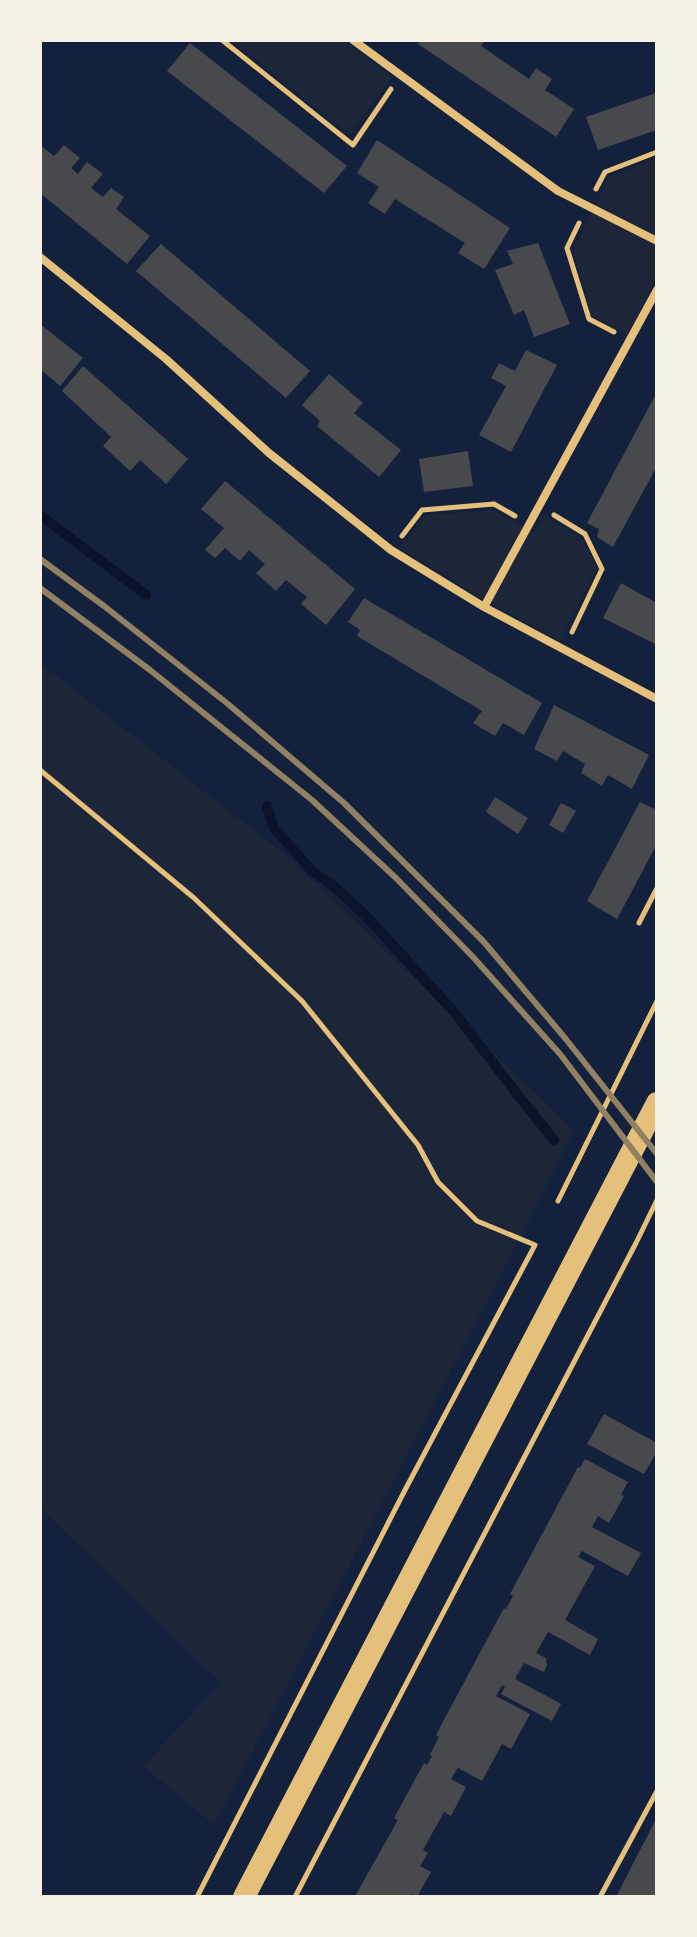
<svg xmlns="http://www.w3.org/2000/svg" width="697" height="1937" font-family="Barlow,sans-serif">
	<rect width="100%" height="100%" fill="#14213d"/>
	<path fill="#1d2539" d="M231,40H343L392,77L350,135Z
		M657,157V277L627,334L592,316L573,250L609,177Z
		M495,510L534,532L544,515L583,540L597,569L560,641L479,597L400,548L426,515Z
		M40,663L288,857L574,1130L519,1240L214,1825L143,1766L221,1683L40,1507Z"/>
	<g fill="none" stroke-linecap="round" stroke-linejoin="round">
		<path stroke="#0b132b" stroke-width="10" d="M40,515L146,595
			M267,806L274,828L311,870L336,888L367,917L455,1013L517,1094L554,1140"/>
	</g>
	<path fill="#48494c" d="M421,40H485L481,46L529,79L536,68L552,79L545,90L574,109L556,137L418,44Z
		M190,43L347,166L324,193L167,71Z
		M656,93L657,130L598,150L586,117Z
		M377,140L510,228L484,269L458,253L465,243L395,199L385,214L368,203L379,187L357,173Z
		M40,145L54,156L64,145L80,158L71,168L78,174L87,162L103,174L91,188L103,197L111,188L124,197L116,209L150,236L127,264L40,193Z
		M538,243L570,324L534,337L524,310L514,315L495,270L513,264L507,251Z
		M161,244L310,371L286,398L136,271Z
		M40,324L83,358L60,386L40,369Z
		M526,350L557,365L511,452L479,435L506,386L491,378L499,363L515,371Z
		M83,366L188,459L166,484L140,460L130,471L103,446L111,437L62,391Z
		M329,374L363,403L354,413L401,450L379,477L317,426L320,421L302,405Z
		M657,392V466L613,547L597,537L599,529L587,523Z
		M468,451L473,486L424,492L419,459Z
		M225,481L355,589L326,625L301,604L307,597L286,580L276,591L256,573L265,564L249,550L240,561L225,548L215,558L205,550L224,528L201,509Z
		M621,583L657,603V645L603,618Z
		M364,598L542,703L524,735L503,723L495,736L473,723L482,711L357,636L360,630L348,622Z
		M554,705L649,755L632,789L608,775L602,786L581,773L585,764L563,751L557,761L534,749Z
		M495,797L528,818L518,834L486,812Z
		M640,802L657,810V844L617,919L587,901Z
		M561,803L576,811L563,833L549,825Z
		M604,1414L657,1443V1451L644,1474L587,1444Z
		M585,1459L628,1482L621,1495L624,1496L609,1523L598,1516L592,1527L641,1553L628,1576L582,1551L578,1557L595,1566L565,1620L598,1639L590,1655L548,1632L536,1653L546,1658L547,1665L544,1672L524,1663L515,1679L561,1704L552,1721L501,1694L505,1687L502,1685L496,1696L530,1714L511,1749L502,1744L482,1781L458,1768L457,1769L451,1779L466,1787L451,1816L444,1812L423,1850L428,1853L420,1866L431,1872L417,1897L412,1894L410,1897H358L355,1896L398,1820L394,1818L424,1763L427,1765L432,1756L430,1755L439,1737L436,1735L447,1714L504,1608L506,1609L513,1596L510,1594L562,1497L578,1467L580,1468Z
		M657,1817L656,1897H616Z"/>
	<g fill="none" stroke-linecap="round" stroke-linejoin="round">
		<path stroke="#e5c07b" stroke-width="5" d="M222,40L353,145L391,89
			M596,189L605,172L657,152
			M579,223L567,248L589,319L614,332
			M554,515L585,534L602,569L572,632
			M402,536L422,510L494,504L515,516
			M40,770L194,898L302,1001L418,1145L438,1182L477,1221L535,1245L405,1490L197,1897
			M639,923L657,888
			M558,1201L657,1001
			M295,1897L636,1243L657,1200
			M600,1897L657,1791"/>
		<path stroke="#e5c07b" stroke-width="8" d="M353,40L558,191L657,241
			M40,257L166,359L269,453L391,550L484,607L657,699
			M484,607L657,290"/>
		<path stroke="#e5c07b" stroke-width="22" d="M244,1897L657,1103"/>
		<path stroke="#918062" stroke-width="6" d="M40,559L104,606L228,704L344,803L483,941L565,1038L657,1154
			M40,588L150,670L312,800L396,878L473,957L560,1054L657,1182"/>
	</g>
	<rect width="697" height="1937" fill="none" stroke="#f6f1e7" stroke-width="84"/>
</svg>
